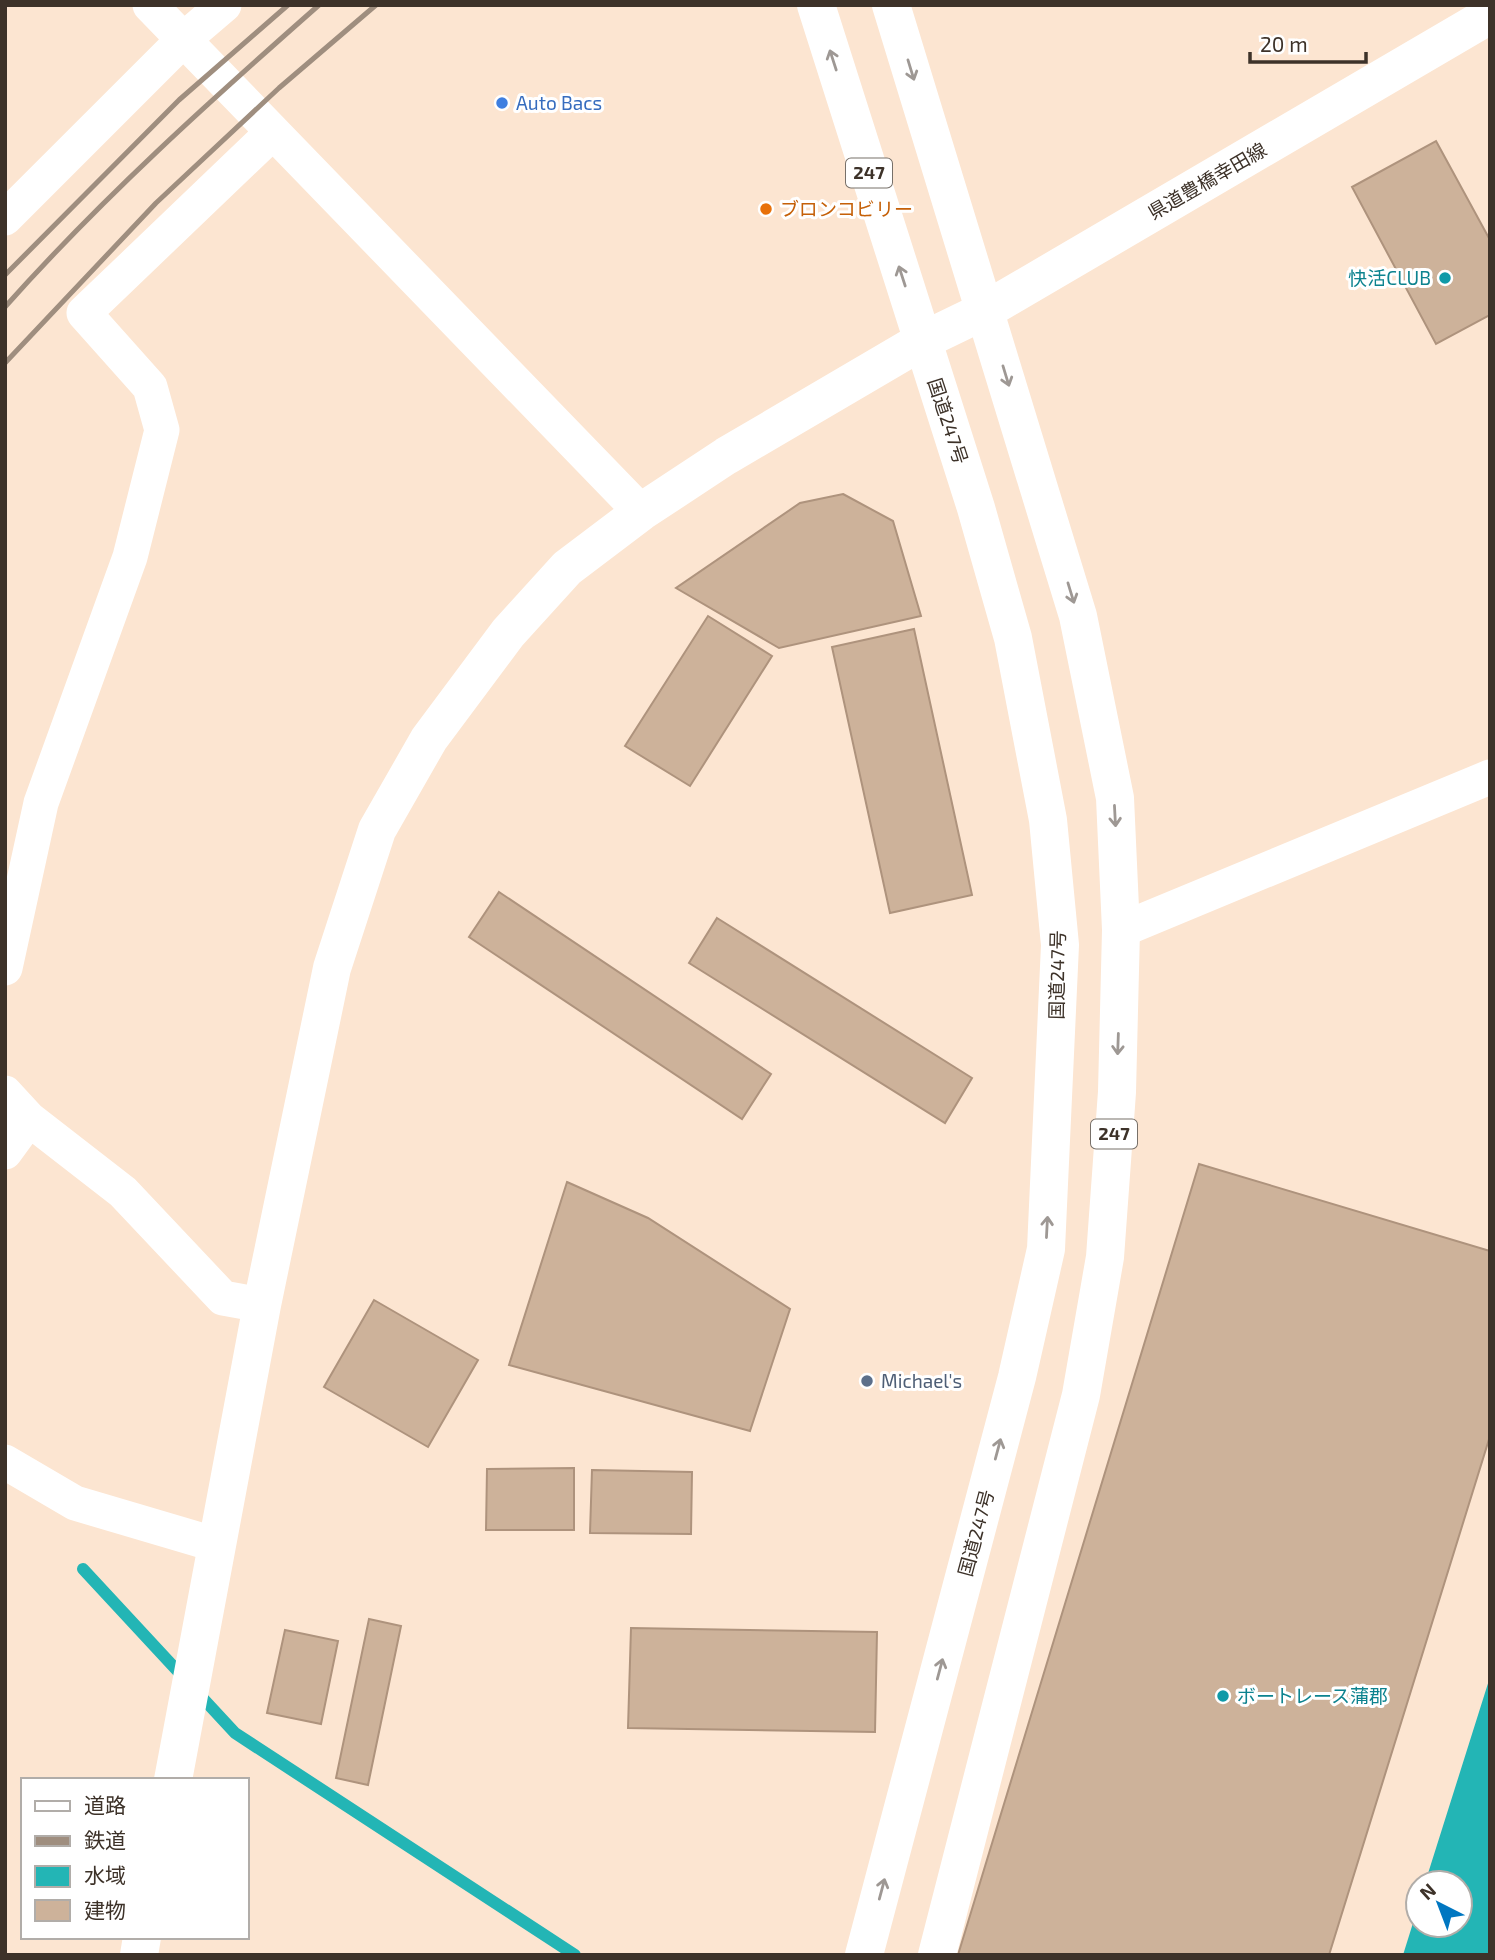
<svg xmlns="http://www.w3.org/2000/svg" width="1495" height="1960" font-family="'Exo 2','Noto Sans JP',sans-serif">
	<rect width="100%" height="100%" fill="#fce5d1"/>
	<path fill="#23b5b5" d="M1490,1677V1955H1403L1418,1907V1925H1460V1883H1425Z"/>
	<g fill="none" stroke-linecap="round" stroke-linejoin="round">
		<path stroke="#23b5b5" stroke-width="12" d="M83,1569L185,1679
			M197,1692L235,1733L575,1955"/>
	</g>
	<path fill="#cdb29a" stroke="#ae937d" stroke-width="2" d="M1436,141L1490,240V315L1436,344L1352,187Z
		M843,494L893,521L921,616L779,648L676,588L800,503Z
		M708,616L772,656L690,786L625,746Z
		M914,629L972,895L890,913L832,647Z
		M499,892L771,1074L742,1119L469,937Z
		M717,918L972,1078L945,1123L689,963Z
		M1199,1164L1490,1251V1436L1329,1955H958Z
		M567,1182L648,1218L790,1309L750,1431L509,1365Z
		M374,1300L478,1360L428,1447L324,1387Z
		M574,1468V1530H486L487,1469Z
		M592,1470L692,1472L691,1534L590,1533Z
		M369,1619L401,1626L368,1785L336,1778Z
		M631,1628L877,1632L875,1732L628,1728Z
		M285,1630L338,1641L321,1724L267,1713Z"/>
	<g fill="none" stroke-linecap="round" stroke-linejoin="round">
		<path stroke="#fff" stroke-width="35" d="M150,5L641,512
			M5,218L183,40L224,5
			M1121,930L1490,777
			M5,968L41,803L130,557L162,430L150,387L84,313L272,133
			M5,1093L29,1119L123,1192L223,1298L262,1305
			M5,1152L29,1119
			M5,1462L75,1503L217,1545"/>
		<path stroke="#fff" stroke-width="38" d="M173,1780L262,1305L332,968L377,830L429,739L508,633L567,568L641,512L726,456L922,341
			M139,1955L142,1937"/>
		<path stroke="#fff" stroke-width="38" d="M922,341L986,310L1490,15"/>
		<path stroke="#fff" stroke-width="38" d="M816,5L976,508L1013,638L1048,820L1060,945L1046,1249L1017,1377L864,1955
			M891,5L1078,616L1115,798L1121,930L1117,1092L1105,1257L1081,1395L937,1955"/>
		<path stroke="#9f8e7f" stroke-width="5" d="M5,275L179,100L288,5
			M5,307C102,198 210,101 319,5
			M5,363L156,203L279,88L376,5"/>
	</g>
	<defs><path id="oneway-shaft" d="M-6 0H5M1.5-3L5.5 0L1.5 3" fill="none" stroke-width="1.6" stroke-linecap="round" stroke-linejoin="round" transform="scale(1.75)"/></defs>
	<g stroke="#9e9894">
		<use href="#oneway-shaft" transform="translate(833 60) rotate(-108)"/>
		<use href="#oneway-shaft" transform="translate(911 70) rotate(73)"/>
		<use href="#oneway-shaft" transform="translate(902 276) rotate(-108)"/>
		<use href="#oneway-shaft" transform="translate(1006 376) rotate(73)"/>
		<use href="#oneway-shaft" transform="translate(1071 593) rotate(73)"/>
		<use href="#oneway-shaft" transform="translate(1115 816) rotate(87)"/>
		<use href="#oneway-shaft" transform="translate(1118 1044) rotate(92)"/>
		<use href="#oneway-shaft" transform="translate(1047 1227) rotate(-87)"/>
		<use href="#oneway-shaft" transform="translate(998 1449) rotate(-75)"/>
		<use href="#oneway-shaft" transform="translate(940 1669) rotate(-75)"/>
		<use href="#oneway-shaft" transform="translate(882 1889) rotate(-75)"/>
	</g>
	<circle fill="#3f7fe0" stroke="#fff" stroke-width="2.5" cx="502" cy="103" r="7"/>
	<circle fill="#e8710a" stroke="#fff" stroke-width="2.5" cx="766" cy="209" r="7"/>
	<g fill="#0f9aa8" stroke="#fff" stroke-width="2.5">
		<circle cx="1445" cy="278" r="7"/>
		<circle cx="1223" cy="1696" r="7"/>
	</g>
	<circle fill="#5c6f8a" stroke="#fff" stroke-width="2.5" cx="867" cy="1381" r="7"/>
	<g text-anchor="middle" stroke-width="6" stroke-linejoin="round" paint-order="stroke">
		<g fill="#fff" stroke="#777069" stroke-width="2">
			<rect x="846" y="158.5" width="46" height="29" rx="5"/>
			<rect x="1091" y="1119.5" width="46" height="29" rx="5"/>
		</g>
		<g font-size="18" font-weight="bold" fill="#3d3229">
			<text x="869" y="179">247</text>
			<text x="1114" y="1140">247</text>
		</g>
		<g font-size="19" fill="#366cbe" stroke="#fff" text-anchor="start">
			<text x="516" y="110">Auto Bacs</text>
		</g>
		<g font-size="19" fill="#3d3229" stroke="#fff">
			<text transform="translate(1207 181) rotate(-30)" y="7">県道豊橋幸田線</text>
			<text transform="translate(948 421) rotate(72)" y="7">国道247号</text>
			<text transform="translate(1057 975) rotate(-89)" y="7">国道247号</text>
			<text transform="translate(976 1533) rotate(-75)" y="7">国道247号</text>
		</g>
		<g font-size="19" fill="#c56008" stroke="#fff" text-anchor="start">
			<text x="780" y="216">ブロンコビリー</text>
		</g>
		<g font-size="19" fill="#0d838f" stroke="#fff" text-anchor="end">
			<text x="1431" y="285">快活CLUB</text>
			<text x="1237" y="1703" text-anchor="start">ボートレース蒲郡</text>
		</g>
		<g font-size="19" fill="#4e5e75" stroke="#fff" text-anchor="start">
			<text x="881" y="1388">Michael's</text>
		</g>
	</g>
	<rect width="1495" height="1960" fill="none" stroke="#3d3229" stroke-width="14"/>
	<rect x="21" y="1778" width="228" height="161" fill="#ffffff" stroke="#b1ada9" stroke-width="2"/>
	<rect x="35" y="1801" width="35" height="10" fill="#ffffff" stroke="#b1ada9" stroke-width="2"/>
	<text x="84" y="1813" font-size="21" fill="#3d3229">道路</text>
	<rect x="35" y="1836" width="35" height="10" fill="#9f8e7f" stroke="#b1ada9" stroke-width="2"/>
	<text x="84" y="1848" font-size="21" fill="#3d3229">鉄道</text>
	<rect x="35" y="1866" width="35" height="21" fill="#23b5b5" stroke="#b1ada9" stroke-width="2"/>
	<text x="84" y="1883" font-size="21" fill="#3d3229">水域</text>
	<rect x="35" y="1900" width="35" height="21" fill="#cdb29a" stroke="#b1ada9" stroke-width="2"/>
	<text x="84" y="1918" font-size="21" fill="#3d3229">建物</text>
	<g transform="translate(1439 1904) rotate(318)"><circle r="33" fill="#ffffff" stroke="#b1ada9" stroke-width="2"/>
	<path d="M0-5L12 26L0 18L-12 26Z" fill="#0177c1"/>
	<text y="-10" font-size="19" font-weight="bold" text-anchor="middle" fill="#3d3229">N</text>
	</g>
	<path d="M1250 52v10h116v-10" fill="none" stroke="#3d3229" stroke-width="3.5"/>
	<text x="1260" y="52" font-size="21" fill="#3d3229" stroke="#ffffff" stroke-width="5" paint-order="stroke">20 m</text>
</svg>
